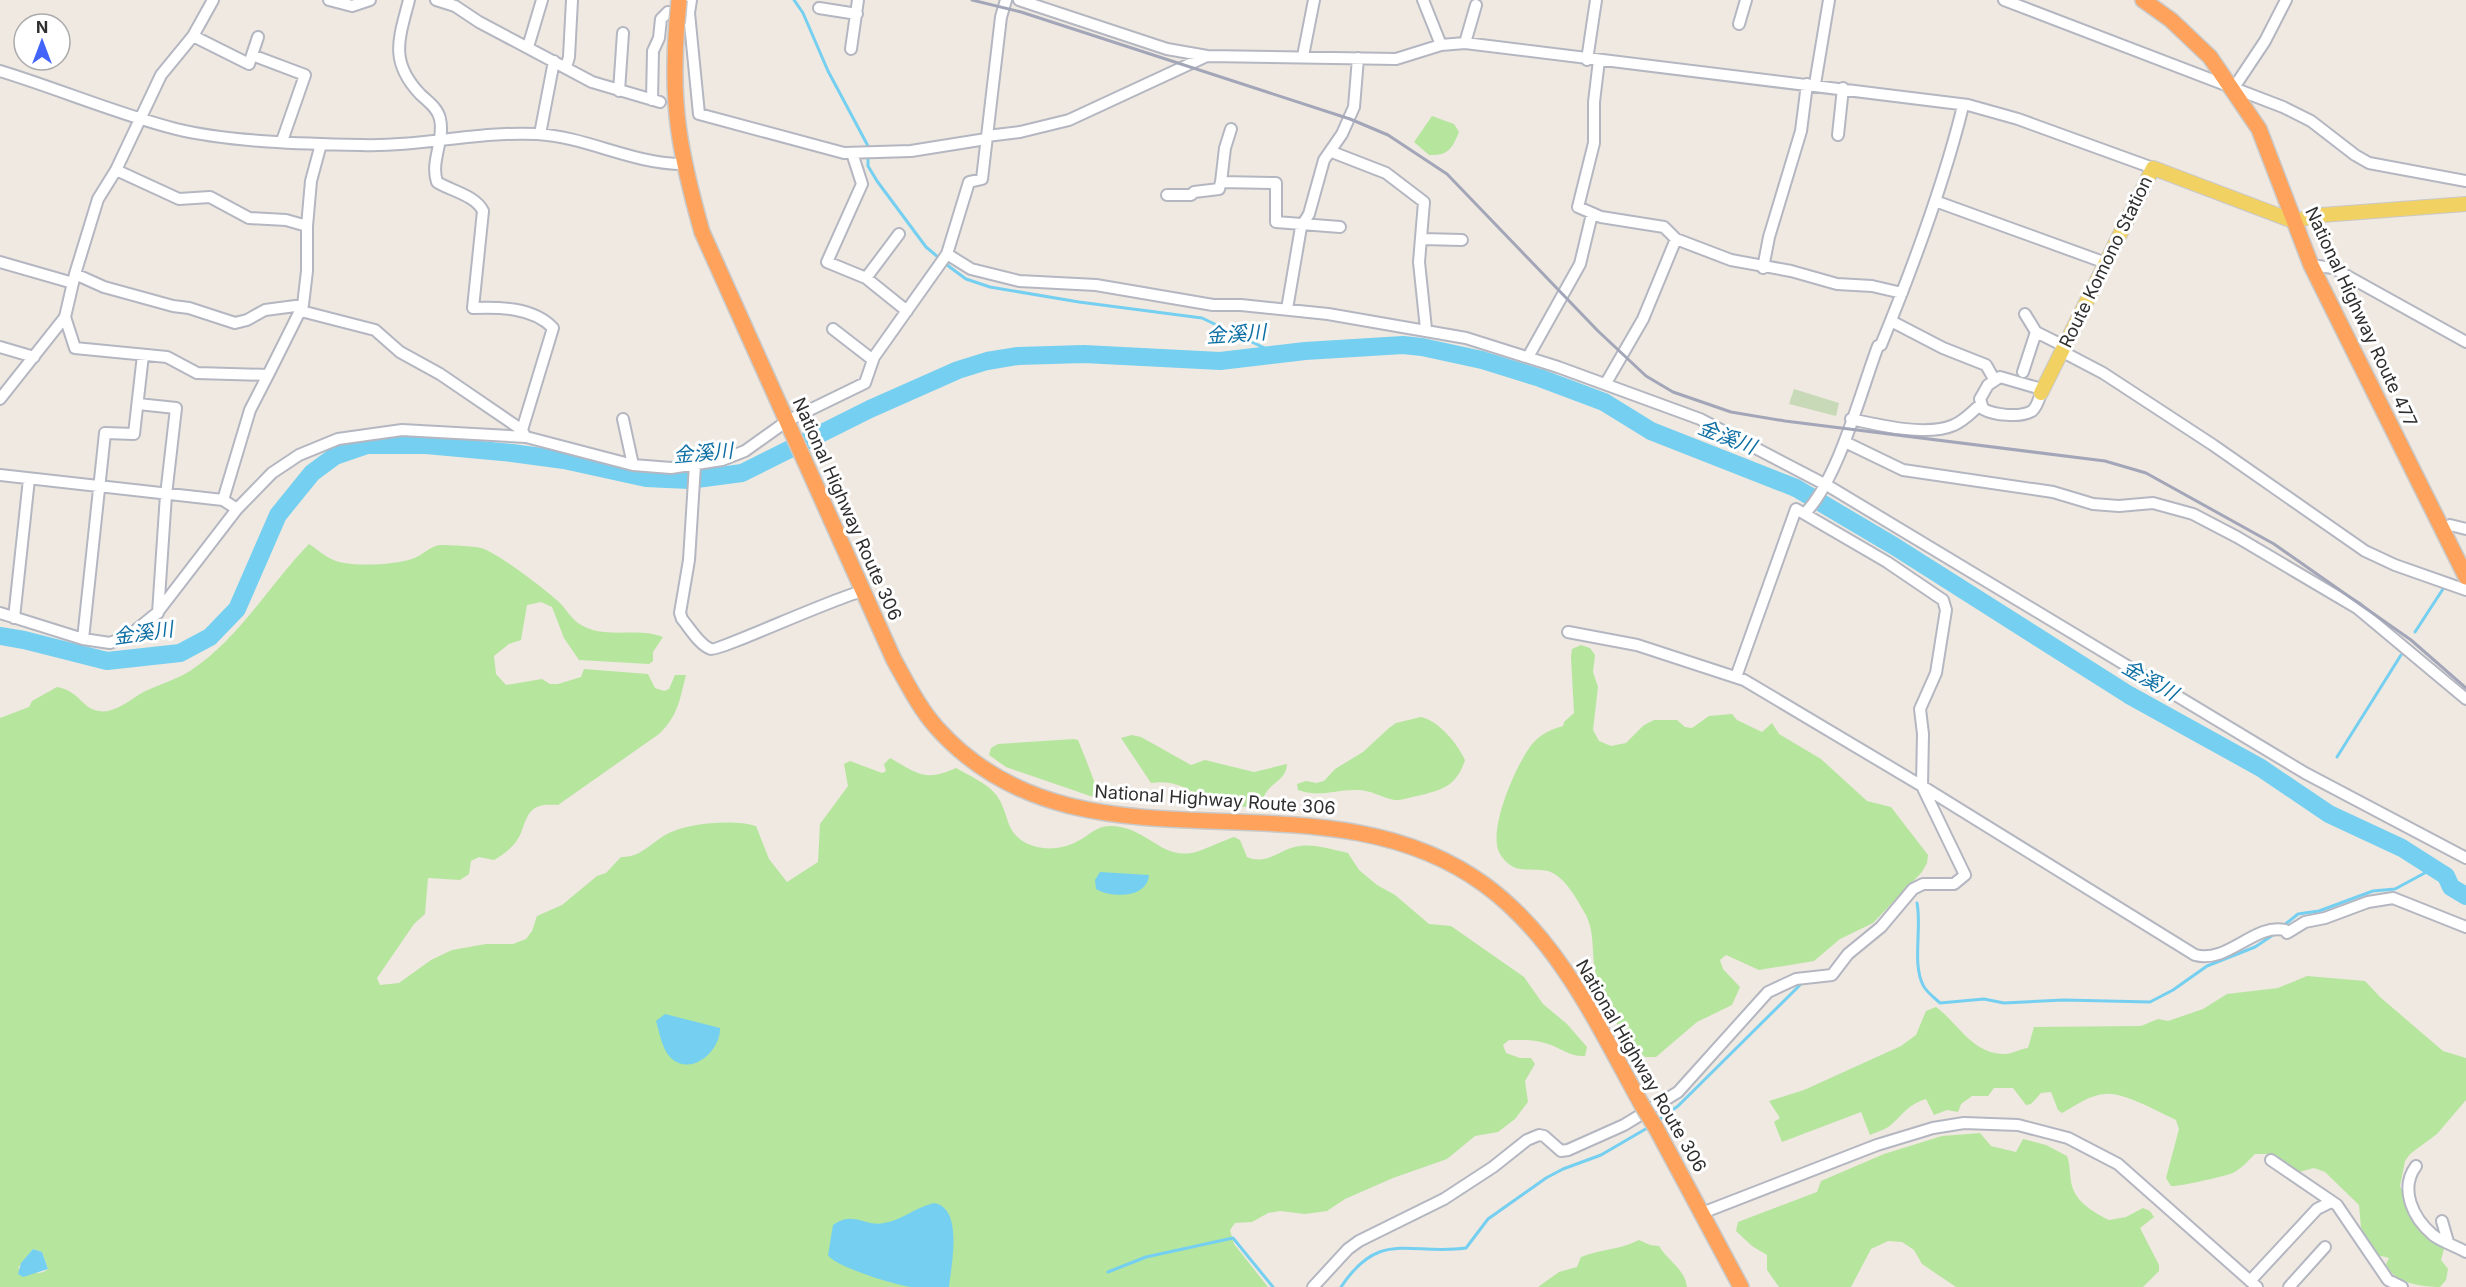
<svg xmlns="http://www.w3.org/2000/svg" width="2466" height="1287" font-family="Inter,'Noto Sans JP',sans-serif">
	<rect width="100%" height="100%" fill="#efe9e1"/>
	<path fill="#b6e59e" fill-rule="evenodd" d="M1432,116L1454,124L1459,132C1452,149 1448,156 1429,155L1414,142Z
		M309,544C317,549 326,558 336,561C355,567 394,565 412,559C422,556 430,546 440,545C446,545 475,546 481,548C495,551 548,591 560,603C566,609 571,618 578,623C603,641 637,626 663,637L653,652V661L649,664L579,660L564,638L552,607L541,602L527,605L521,640L509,644L494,656L496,674L506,685L542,679L550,684H558L581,677L584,669L648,674L655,688L664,691L669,689L675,675H686C680,699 678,716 659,734L558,805C532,803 529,810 521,833C516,845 505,854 494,860L479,857L471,861L469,874L460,880L428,878L425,914L414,924L377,978L380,985L399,983L431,960L452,950L486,944H513L526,939L532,931L537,916L562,905L597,876L606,873L621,857C641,858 651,842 669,833C690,823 733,819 756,826L769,859L787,882L818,862L820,824L848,786L844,764L850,761L882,773L886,771L884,764L890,758C918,774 925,782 956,768C968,775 989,784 997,796C1008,811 1005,828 1021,840C1037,851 1060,851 1078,841C1090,835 1096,826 1110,826C1146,826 1159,858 1191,853C1200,852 1222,841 1234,837L1240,840L1247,857C1268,866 1280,848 1300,846C1315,844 1334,850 1348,853L1359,870L1377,885L1395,895L1429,924L1451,926L1524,977L1543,1004L1567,1024L1587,1047L1585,1056C1570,1057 1561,1048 1548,1044C1535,1039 1522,1040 1509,1040L1503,1045L1506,1053L1520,1058H1531L1535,1064L1525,1081L1528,1102L1515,1119L1498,1132L1475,1136L1447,1159L1393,1178L1345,1199L1327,1211L1305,1214L1280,1211L1268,1213L1252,1222L1235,1223L1230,1230L1234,1244L1268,1287H0V718L29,707L32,701L57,687C80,691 82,709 99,711C113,714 129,701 140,694C156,685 174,681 190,671C239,639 269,585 309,544ZM33,1249L42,1252L48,1269C39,1277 29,1271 18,1268Z
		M1581,645L1590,648L1595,655L1593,672L1598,687L1593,730L1599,741L1611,746L1626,743L1644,725L1654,720H1677L1685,727L1692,728L1709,716L1732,714L1737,720L1762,732L1772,723L1779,734L1821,759L1867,801L1891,807L1928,855L1927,863L1922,872L1873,923L1840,939L1814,961L1759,970L1726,955L1720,960L1723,969L1740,987L1732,1005L1697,1022L1656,1057H1645C1619,1033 1599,1000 1594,964C1592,946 1594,932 1586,915C1578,901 1565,876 1548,871C1528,867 1514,876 1500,854C1486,832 1518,758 1535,741C1543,733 1552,729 1563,726L1564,722L1574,713L1571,657L1572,649Z
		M1421,717C1439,721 1457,743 1465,760C1456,787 1442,790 1417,796C1410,797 1400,801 1394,800C1381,797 1370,790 1358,790C1336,789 1320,798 1298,790L1297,784L1306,781L1316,783L1324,781L1335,769L1363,752L1389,728L1396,723Z
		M1132,735L1141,737L1191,765L1205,760L1254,772L1287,764C1286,779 1275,781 1267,791C1264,795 1262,801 1260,805C1247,807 1230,809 1217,804C1191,794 1181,779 1151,783L1121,738Z
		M1074,739L1078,740C1083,752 1098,789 1099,799L1006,767L989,755L991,748L998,744Z
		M2307,976L2365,981L2380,997L2443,1051L2466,1058V1100L2437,1134L2410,1154L2405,1161L2400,1186L2407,1204L2445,1245L2441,1260L2448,1269L2446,1280L2440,1287C2422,1287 2393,1283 2386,1264L2389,1258L2377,1255L2361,1228L2359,1205L2325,1172L2314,1168L2299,1172L2267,1154H2255C2248,1161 2241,1169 2233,1173C2225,1176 2179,1187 2171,1186L2166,1178L2179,1129L2176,1120C2158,1112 2124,1092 2105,1094C2089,1095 2075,1106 2062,1113L2058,1110L2051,1092L2041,1093L2031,1104L2026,1105L2013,1088H1994L1988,1096H1972L1961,1104L1958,1112L1947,1110L1934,1115L1926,1099C1909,1104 1904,1113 1892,1124C1887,1129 1877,1132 1870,1135L1861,1112L1782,1142L1774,1122L1780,1118L1769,1101L1804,1090L1901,1046L1916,1035L1926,1011L1936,1007C1959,1024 1972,1054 2005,1054C2012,1054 2020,1049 2028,1048L2034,1027L2141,1026L2158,1019L2168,1021L2203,1009L2227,994L2278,988Z
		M1980,1133L1991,1146L2016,1152L2023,1139L2046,1145L2067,1156C2071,1167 2069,1178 2073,1189C2078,1203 2096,1214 2109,1220L2126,1217L2143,1208L2150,1211L2154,1217L2140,1228L2159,1265V1271L2143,1287H1956L1922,1264L1914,1250L1902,1242L1888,1241L1871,1249L1851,1287H1779L1767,1270V1255L1752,1246L1736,1231L1738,1222L1817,1192L1821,1181L1884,1154L1942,1136Z
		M1639,1240L1650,1245L1659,1246C1667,1260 1685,1269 1687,1287H1538L1559,1272L1577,1267L1581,1257C1600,1249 1620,1250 1639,1240Z"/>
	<path fill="#c8d9b8" d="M1794,389L1839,403L1836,416L1789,404Z"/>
	<path fill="#75cff0" d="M1100,872L1149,875C1147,899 1111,898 1096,889L1095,880Z
		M665,1014L720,1028C721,1051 690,1079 669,1056C662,1048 659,1031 656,1021Z
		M934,1203C964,1208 951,1266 949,1287C937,1287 923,1287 911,1287C896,1285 835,1267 828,1255L833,1225C854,1210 864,1227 884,1223C902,1220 916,1207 934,1203Z
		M33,1249L42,1252L48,1269L23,1277L18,1274L21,1263Z"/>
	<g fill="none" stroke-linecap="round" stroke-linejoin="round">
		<path stroke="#75cff0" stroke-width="3" d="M794,0L803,13L828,71L868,146V166L877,181L926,247L951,268L966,279L990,287L1079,302L1202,318L1275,353
			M2415,632L2443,589
			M0,642L11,638
			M2337,757L2401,655
			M1917,903C1922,927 1912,964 1923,985C1926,992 1935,998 1940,1003L1984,999L2004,1003L2064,1000L2150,1002L2173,990L2207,966L2255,947L2276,933
			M2283,926L2298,914L2319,911L2373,891L2395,889L2434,868
			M1657,1121L1678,1106L1800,985
			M1108,1272L1146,1257L1233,1238L1273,1287
			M1341,1287C1380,1228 1410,1256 1466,1248L1488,1219L1546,1178L1563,1169L1601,1155L1649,1127"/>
		<path stroke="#75cff0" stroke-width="18" d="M0,636L24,640L107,661L180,653L210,637L237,609L278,515L312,473L335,456L367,445H426L512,453L564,460L646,478L689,480L742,473L870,409L958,370L987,361L1018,356L1084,354L1220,361L1305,351L1403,345L1422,347L1482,360L1540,378L1604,402L1651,431L1796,488L1894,546L2129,695L2261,768L2329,814L2402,848L2446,876L2451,887L2466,896"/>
		<g stroke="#b4b7c1" stroke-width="14">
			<path id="minor" d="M329,0L352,6L370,0
				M409,0C399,39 389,61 420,94C427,101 438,108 440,119C445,140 430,161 437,182C451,191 475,195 483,211L473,308C499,307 533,307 553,328L522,430
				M436,0L455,6L479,22L592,82L660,102
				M1019,0L1167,49L1207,56L1396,59L1441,45L1465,43L1968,105L2018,119L2153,168
				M1423,0L1441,45
				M2004,0L2283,107L2311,121L2355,155L2369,163L2466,181
				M819,8L857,14
				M689,13L691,0
				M1739,24L1746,0
				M193,36L249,64L258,37
				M1465,43L1476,5
				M528,47L542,0
				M851,49L858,0
				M252,55L305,75L282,141
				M1303,56L1314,0
				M1587,60L1596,0
				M1599,60L1594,102V143L1578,207L1601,217L1664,227L1676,239L1731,260L1791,271L1837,284L1872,286L1902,293
				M566,67L569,57L572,0
				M0,71C59,89 117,114 176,129C229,142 306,144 361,145C420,147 478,131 537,134C587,137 633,164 683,164
				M1815,84L1829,0
				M2233,89L2265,41L2286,0
				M619,91L623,33
				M652,100L653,51L659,38L661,19L668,12L689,13L699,114L844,153L911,151L986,139
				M1231,129L1225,148L1221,182L1276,183V222L1340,227
				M540,134L554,61
				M1838,135L1843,88
				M987,136L1020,132L1069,120L1207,56
				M1332,152L1386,173L1424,202L1419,262L1426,329
				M852,153L862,184L827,262L866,278L907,311
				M1167,195H1191L1194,192L1219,189L1221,182
				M1935,201L2106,263
				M307,226L311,181L321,144
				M1422,239L1462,240
				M947,254L971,269L1019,281L1096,285L1213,305H1241L1328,314L1466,338L1558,367L1700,419L1830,487L2305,773L2466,858
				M0,262L73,283
				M2311,265L2333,268L2466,342
				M1763,268L1769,237L1801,131L1807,84
				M75,274L104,287L173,306L189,308L235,323L247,320L265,310L303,305
				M866,278L899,234
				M1287,309L1301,227L1309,214L1324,160L1342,134L1354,107L1358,58
				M301,311L375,330L400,352L440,374L522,430L524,434
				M2025,314L2036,332L2064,346
				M65,317L75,348L167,357L197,373L268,375L303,305L307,271V226L286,220L249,218L210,197L179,199L116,170
				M1891,321L1943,348L1986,365L1994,379
				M833,329L873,360
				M0,347L34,357
				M2061,351L2103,373L2213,445L2365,551L2395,565L2466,590
				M1528,357L1580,264L1592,214
				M2023,372L2036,332
				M2000,377L2038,388L2041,393C2039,399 2037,407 2032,411C2020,418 1994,415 1983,409L1980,399L1988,385Z
				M1606,383L1643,319L1676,239
				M0,399L65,317L75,274L98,199L116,170L161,75L193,36L213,0
				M138,404L176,408L166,495L158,613
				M623,419L633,465
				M1851,419C1878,425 1927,437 1954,425C1964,421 1972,412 1980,405
				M1845,442L1903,470L2053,492L2093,504L2119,506L2153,503L2193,514L2237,537L2357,608L2466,699
				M695,465L689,560L680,613L682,619C689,627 700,646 711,649C719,651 836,597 863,591
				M0,475L223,500L237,509
				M223,500L250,410L268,375
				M1805,513C1838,480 1861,391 1878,346L1881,345C1913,267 1943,187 1963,106
				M2450,525L2466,529
				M0,613L83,639L110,643L130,635L157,613L237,509L272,473L299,455L338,439L402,430L526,437L633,465L671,468L722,460L745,451L787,421L865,383L874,357L947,254L969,182L982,179L1001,17L1006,0
				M14,618L29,479
				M1568,632L1637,645L1744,680L1922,786L2195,955C2228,964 2254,923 2285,930L2287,933L2305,922L2325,918L2368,902L2393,898L2466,927
				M83,639L105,433L134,434L143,355
				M2271,1160L2337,1205L2388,1280L2402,1287
				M2416,1166C2399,1189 2413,1218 2433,1235C2442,1242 2456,1246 2466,1252
				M1702,1213L1877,1145L1933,1128L1964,1123L2018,1125L2068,1138L2118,1164L2257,1287
				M2442,1221L2448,1242
				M2250,1281L2317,1209L2331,1202
				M1313,1287L1348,1249L1359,1241L1444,1199L1493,1167L1527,1140L1539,1135L1544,1136L1561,1151L1568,1150L1624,1125L1678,1092L1768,992L1796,979L1832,975L1848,954L1881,927L1913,889L1923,884H1954L1965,875L1922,786L1923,734L1920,709L1936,673L1946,610L1943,600L1887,562L1796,509L1736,677
				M2289,1287L2325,1247"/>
		</g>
		<g stroke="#c9c9c9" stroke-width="16">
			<path id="major" d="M2041,393L2153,168L2293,221L2322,215L2466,204"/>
		</g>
		<g stroke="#c9c9c9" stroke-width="18">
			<path id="highway" d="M2143,0L2171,20L2210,57L2259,129L2311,265L2466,577
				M677,23C670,105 680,154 702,232L894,660C907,683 919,708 937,728C1081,889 1318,762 1485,885C1560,940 1599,1028 1643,1107
				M1656,1128L1741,1287"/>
		</g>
		<use href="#minor" stroke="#fff" stroke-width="10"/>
		<use href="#major" stroke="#f2d163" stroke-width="14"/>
		<use href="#highway" stroke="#ffa35c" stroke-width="15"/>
		<path stroke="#a3a6b8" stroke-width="3" d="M972,0L1021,12L1350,119L1388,135L1447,174L1598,331L1646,376L1673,392L1731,412L1785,421L2105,461L2146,473L2274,544L2411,640L2466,688"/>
		<g stroke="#c9c9c9" stroke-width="18" stroke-linecap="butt">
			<path id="highway-bridge" d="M677,23L679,0
				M1643,1107L1656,1128"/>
		</g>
		<use href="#highway-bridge" stroke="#ffa35c" stroke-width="15"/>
	</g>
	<g text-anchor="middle" stroke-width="6" stroke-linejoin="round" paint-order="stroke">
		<g font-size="18" fill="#2e2e2e" stroke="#fff">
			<text transform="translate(2106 262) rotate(-64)" y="6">Route Komono Station</text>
			<text transform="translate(2361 317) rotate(65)" y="6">National Highway Route 477</text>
			<text transform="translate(847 509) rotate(66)" y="6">National Highway Route 306</text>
			<text transform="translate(1215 800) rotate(4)" y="6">National Highway Route 306</text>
			<text transform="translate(1641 1066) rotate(60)" y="6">National Highway Route 306</text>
		</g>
		<g font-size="20" font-style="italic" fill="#0d6fa3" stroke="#fff">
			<text transform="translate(1236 334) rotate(-4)" y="7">金溪川</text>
			<text transform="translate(1727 437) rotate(21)" y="7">金溪川</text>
			<text transform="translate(703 453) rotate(-5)" y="7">金溪川</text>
			<text transform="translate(143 633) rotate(-8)" y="7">金溪川</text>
			<text transform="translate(2150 680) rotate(30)" y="7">金溪川</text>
		</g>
	</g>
	<g transform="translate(42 42)"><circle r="28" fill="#ffffff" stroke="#ababab" stroke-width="1.5"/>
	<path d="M0-4.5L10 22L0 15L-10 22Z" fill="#4264fb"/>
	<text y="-9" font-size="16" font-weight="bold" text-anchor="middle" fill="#2e2e2e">N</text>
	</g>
</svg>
